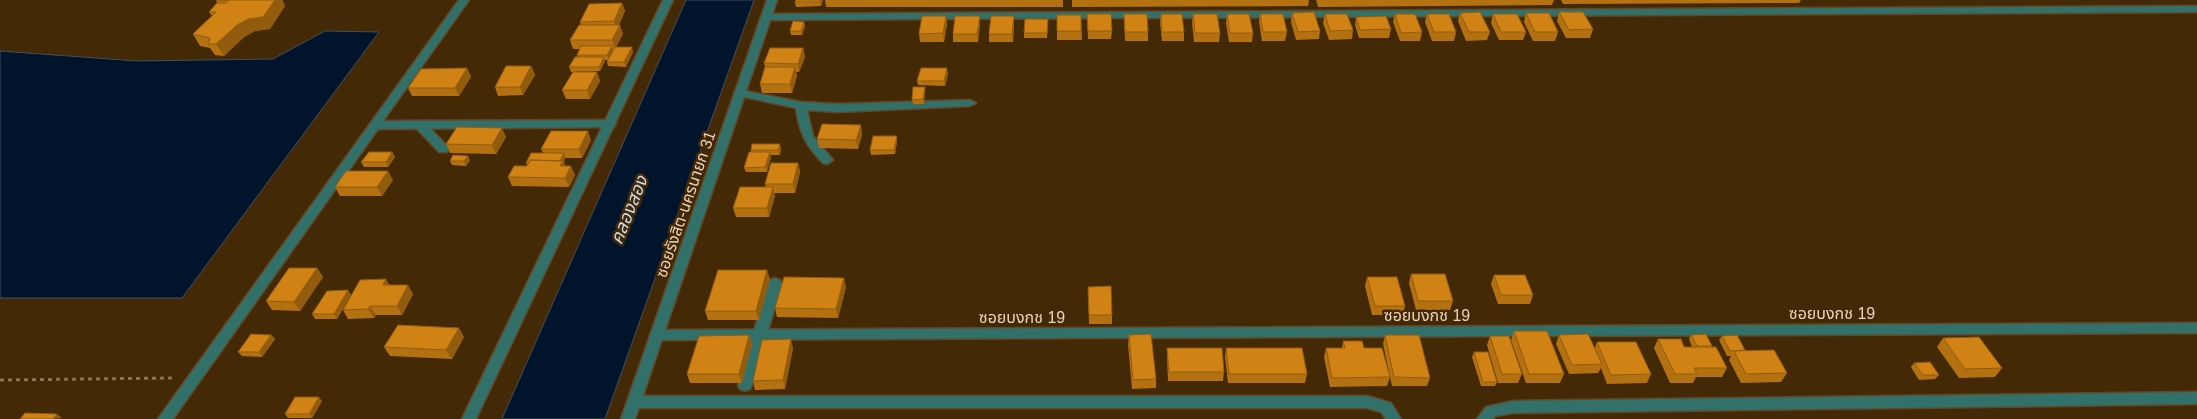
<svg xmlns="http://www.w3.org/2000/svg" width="2197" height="419" font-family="Helvetica,'Noto Sans Thai',sans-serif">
	<rect width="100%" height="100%" fill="#442906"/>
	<path fill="#00142c" stroke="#464e58" d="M686,0H754L605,419H502Z
		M325,31L379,32L182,298H0V51L137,61L273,59Z"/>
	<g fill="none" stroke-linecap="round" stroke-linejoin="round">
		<g stroke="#624827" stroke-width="3">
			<path id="service" d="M420,121L424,122L447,146L449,149L447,152H439L416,128L414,125L416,122Z
				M775,278L780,280L782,283L752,385L750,389L745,391L740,389L738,385L768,283L770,280Z"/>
		</g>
		<g stroke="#624827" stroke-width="3">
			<path id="minor" d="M459,0H469L383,121L610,120L614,121L616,124L614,127L378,129L173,419H158Z
				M2197,6V12L766,20L761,17L766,14Z
				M740,90L801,102L838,104L970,100L976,103L970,106L838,112L807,110L813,136L833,160L827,164L823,163C806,146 799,132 796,108L736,95L734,93L736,91Z
				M2197,323V333L657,340L652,339L650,335L652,331L657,330Z
				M2197,392V404L1513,413L1495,416L1493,419H1477L1486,407L1513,401Z
				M634,396H1367L1391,403L1401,419H1386L1381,412L1367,408H634L629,406L627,402L629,398Z"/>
		</g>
		<g stroke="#624827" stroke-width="3">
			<path id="tertiary" d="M663,0H673L476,419H462Z
				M767,0H777L635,419H621Z"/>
		</g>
		<path stroke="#8a7254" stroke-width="3" stroke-dasharray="4 4" stroke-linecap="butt" d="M0,380L174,378"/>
		<use href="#service" fill="#32706a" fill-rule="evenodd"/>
		<use href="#minor" fill="#32706a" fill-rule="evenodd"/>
		<use href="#tertiary" fill="#32706a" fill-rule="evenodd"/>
	</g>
	<path fill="#b37111" d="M216,0H282L285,6L270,29L255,31L244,37L224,56L215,55L210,48L200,46L193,34L212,16L209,12L217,3Z
		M823,0L821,6L796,7L795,2Z
		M825,0H1063V7H826Z
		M1072,0H1309L1308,6L1072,7Z
		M1316,0H1554L1552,5L1318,7Z
		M1561,0H1801L1799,3L1563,4Z
		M622,3L625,11L619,25L623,34L616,47L633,52L626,67L608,66L607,62L608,60H605V61L600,71L571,72L569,67L577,57V55L580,49H573L570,40L581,25L580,22Z
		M1559,12L1593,29L1590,38H1566L1557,21Z
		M1292,13L1320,31L1319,39L1296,40L1291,22Z
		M1460,13L1490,32L1487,40L1466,41L1458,21Z
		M1526,13L1558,32L1555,41H1533L1524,22Z
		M1087,14L1112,31L1111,39H1088Z
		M1124,14L1148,32V41H1125Z
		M1161,14L1184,32V41H1162L1160,23Z
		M1193,14L1220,33L1219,42H1194L1192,22Z
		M1227,14L1253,33L1252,42H1229L1226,23Z
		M1260,14L1287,32L1285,41H1262L1259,22Z
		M1325,14L1353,30L1352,39L1329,40L1323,23Z
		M1395,14L1422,32L1420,41H1400L1393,22Z
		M1427,14L1456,32L1454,41H1432L1425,22Z
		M1493,14L1526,32L1523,40H1499L1491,23Z
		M1081,15L1082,40H1057V31Z
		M946,16L947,24L944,42H920L919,34Z
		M1356,17L1391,29L1389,38H1359L1355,25Z
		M804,22L805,26L802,35H791L790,31Z
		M1048,23L1047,38H1024V33Z
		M980,24L978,42H953V34Z
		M1014,24L1013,42H989V34Z
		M803,48L805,57L799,72H796L797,76L792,93H762L760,84L765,67L764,63Z
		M531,66L535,75L523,95L498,96L495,87Z
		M467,68L471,77L459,96H412L408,88Z
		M597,72L600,81L590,99H566L562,90Z
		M948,73L945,86L918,85L917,81Z
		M925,87V91L924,104H913L912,100Z
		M862,134L858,149L819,148L817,139Z
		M506,137L496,154L450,153L446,144Z
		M591,140L582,158H565L564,162L565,166L575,175L569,187L512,186L508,177L527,166L526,163L543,153L541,149Z
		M897,141L895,154L871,155L870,150Z
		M781,148L780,155H770L771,157L767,172H746L744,168L751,152V150Z
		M392,152L395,157L388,167H364L361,162Z
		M470,160L466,166L452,165L450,161Z
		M798,163L800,172L795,193H774L775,196L769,217H736L733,208L766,187L765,184Z
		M393,180L382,196H340L335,187Z
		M317,268L323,277L300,311L272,310L266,301Z
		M1411,274L1453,301L1450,310H1416L1409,283Z
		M1494,275L1533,295L1530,304H1498L1491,284Z
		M1367,277L1405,306L1403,315H1372L1365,286Z
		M770,279L759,320H708L705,311Z
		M389,285L413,294L402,315H376L374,318L348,319L343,310Z
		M846,287L838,318L777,317L775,308Z
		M1088,287L1112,315V324H1089Z
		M348,290L351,295L337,319H315L312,314Z
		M1514,331L1564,374L1560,383H1526L1511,340Z
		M271,335L275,339L262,357L242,356L238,352Z
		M749,335L752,344L742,383H690L687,374Z
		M1129,335L1156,379V388L1132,389L1128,344Z
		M1385,335L1430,378L1427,386H1392L1383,344Z
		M1559,335L1595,348L1597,342L1651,374L1647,383L1607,384L1601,368L1598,373L1569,374L1556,344Z
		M1691,335L1712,346L1727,368L1722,377H1696L1693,383H1670L1654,348L1658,339L1684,347H1692L1689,339Z
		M1490,336L1522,374L1518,383H1498L1487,345Z
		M1722,336L1745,350L1787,373L1781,382L1741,383L1729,360L1731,356H1727L1719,340Z
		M464,337L452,359L390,356L384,347Z
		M1943,338L2002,368L1995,377L1959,378L1937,347Z
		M1343,341L1364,348L1390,377L1387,386L1330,387L1324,357L1326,348H1342Z
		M793,348L785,389L755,390L753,381Z
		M1167,348L1224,372L1223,381H1168L1167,357Z
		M1226,348L1307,374L1305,383H1228L1225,357Z
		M1474,352L1497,382L1495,386H1481L1472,357Z
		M1914,363L1939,375L1935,379L1919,380L1911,367Z
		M322,401L312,418H288L285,414Z"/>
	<path fill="#925c0e" d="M275,0H282L285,6L270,29L255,31L244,37L224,56L216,44L237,25Z
		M821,0H823L821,6L820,2Z
		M622,3L625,11L616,30L614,21Z
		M946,16L947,24L944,42L943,33Z
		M980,16V24L978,42L977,34Z
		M1014,16V24L1013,42L1012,34Z
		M804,22L805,26L802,35L801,31Z
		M620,25L623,34L615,49L612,40Z
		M612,46L613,51L609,60L607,55Z
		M632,47L633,52L626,67L624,62Z
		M803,48L805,57L799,72L798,64Z
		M604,57L605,61L600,71L599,67Z
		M531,66L535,75L523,95L520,87Z
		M795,67L797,76L792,93L790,84Z
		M467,68L471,77L459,96L455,88Z
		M947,68L948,73L945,86L944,81Z
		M597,72L600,81L590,99L587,90Z
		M925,87V91L924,104L923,99Z
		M861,125L862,134L858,149L856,140Z
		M502,128L506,137L496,154L492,145Z
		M588,131L591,140L582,158L579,149Z
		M897,136V141L895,154L894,150Z
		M780,144L781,148L780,155L778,150Z
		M392,152L395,157L388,167L386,162Z
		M770,152L771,157L767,172L765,167Z
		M564,153L565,158L564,162L567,170L564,175L559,163Z
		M468,156L470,160L466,166L464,161Z
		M798,163L800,172L795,193L793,184Z
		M571,166L575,175L569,187L565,178Z
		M388,171L393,180L382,196L377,187Z
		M773,187L775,196L769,217L767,208Z
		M317,268L323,277L300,311L294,302Z
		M767,270L770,279L759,320L756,311Z
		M844,278L846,287L838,318L836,309Z
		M386,279L391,288L383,285Z
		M408,285L413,294L402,315L397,306Z
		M348,290L351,295L337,319L334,314Z
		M370,306L376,315L374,318L368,309Z
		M459,328L464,337L452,359L446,350Z
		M271,335L275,339L262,357L259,352Z
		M749,335L752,344L742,383L739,374Z
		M791,339L793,348L785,389L783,380Z
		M319,397L322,401L312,418L309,414Z
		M57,414L62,418L53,419Z"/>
	<path fill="#d08314" stroke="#925c0e" d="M216,0H275L263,17L248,19L237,25L216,44H208L210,38L193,34L216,12H209L217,3H226L229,0Z
		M796,0H821L820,2H795Z
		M622,3L614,21L580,22L589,4Z
		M1314,12L1320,31L1298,32L1292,13Z
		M1480,12L1490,32H1469L1460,13Z
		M1559,12H1583L1593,29L1569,30Z
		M1526,13H1549L1558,32H1535Z
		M1087,14H1111L1112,31H1088Z
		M1124,14H1147L1148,32H1125Z
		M1161,14H1182L1184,32H1162Z
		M1193,14H1217L1220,33H1195Z
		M1227,14H1249L1253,33H1230Z
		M1260,14H1283L1287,32H1263Z
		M1325,14H1347L1353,30L1330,31Z
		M1395,14H1415L1422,32L1401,33Z
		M1427,14H1449L1456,32H1434Z
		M1493,14H1517L1526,32H1501Z
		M1057,15H1081V31H1057Z
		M922,16H946L943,33L919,34Z
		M955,16H980L977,34H953Z
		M991,16H1014L1012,34H989Z
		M1386,16L1391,29L1360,30L1356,17Z
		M1025,19H1048L1047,33H1024Z
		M793,21L804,22L801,31H790Z
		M579,25H620L612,40H570Z
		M581,46H612L607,55H577Z
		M615,47H632L624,62H607Z
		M770,48H803L798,64L764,63Z
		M575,57H604L599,67H569Z
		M506,66H531L520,87H495Z
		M765,67H795L790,84H760Z
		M467,68L455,88H408L421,69Z
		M921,68H947L944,81H917Z
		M573,72H597L587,90H562Z
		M913,87H925L923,99L912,100Z
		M822,124L861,125L856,140L817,139Z
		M457,127L502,128L492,145L446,144Z
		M551,131H588L579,149H541Z
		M873,136H897L894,150H870Z
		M752,144H780L778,150H751Z
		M369,152H392L386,162H361Z
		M749,152H770L765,167L744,168Z
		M531,153H564L560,161L530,160L529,163H526Z
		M453,155L468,156L464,161H450Z
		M530,160L563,161L560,166H571L565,178L508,177L514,166H527Z
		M771,163H798L793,184H765Z
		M346,171H388L377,187H335Z
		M740,187H773L767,208H733Z
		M289,268H317L294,302L266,301Z
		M718,270H767L756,311H705Z
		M1411,274H1445L1453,301H1418Z
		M1494,275H1525L1533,295H1501Z
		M784,277L844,278L836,309L775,308Z
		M1367,277H1397L1405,306H1375Z
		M386,279L383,285H408L397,306H370L368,309L343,310L360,280Z
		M1111,286L1112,315H1089L1088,287Z
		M348,290L334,314H312L327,291Z
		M398,325L459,328L446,350L384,347Z
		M1514,331H1547L1564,374H1529Z
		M251,334L271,335L259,352H238Z
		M1151,334L1156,379L1133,380L1129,335Z
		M1588,334L1602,364L1572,365L1559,335Z
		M1706,334L1712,346H1697L1691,335Z
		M749,335L739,374H687L699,336Z
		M1385,335H1419L1430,378L1394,377Z
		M1737,335L1745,350L1730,351L1722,336Z
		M1490,336H1509L1522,374H1502Z
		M1979,337L2002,368L1965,369L1943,338Z
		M791,339L783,380L753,381L762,340Z
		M1658,339H1681L1684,347H1716L1727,368H1694L1697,374H1675Z
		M1343,341H1362L1364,348H1382L1390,377L1332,378L1326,348H1345Z
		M1597,342H1636L1651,374L1611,375Z
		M1167,348H1222L1224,372H1169Z
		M1226,348H1302L1307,374H1229Z
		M1774,350L1787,373L1746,374L1734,351Z
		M1474,352H1488L1497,382H1483Z
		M1930,362L1939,375H1923L1914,363Z
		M295,397H319L309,414H285Z
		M25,413L57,414L53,419H20Z"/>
	<g text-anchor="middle" stroke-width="5" stroke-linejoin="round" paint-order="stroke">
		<g font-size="16" fill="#ead4be" stroke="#442906">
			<text transform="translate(685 204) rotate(-71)" y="6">ซอยรังสิต-นครนายก 31</text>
			<text x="1832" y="319">ซอยบงกช 19</text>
			<text x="1427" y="321">ซอยบงกช 19</text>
			<text x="1022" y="323">ซอยบงกช 19</text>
		</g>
		<g font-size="18" font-style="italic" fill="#c9ddf1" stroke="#442906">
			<text transform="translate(629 210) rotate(-68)" y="6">คลองสอง</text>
		</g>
	</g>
</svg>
